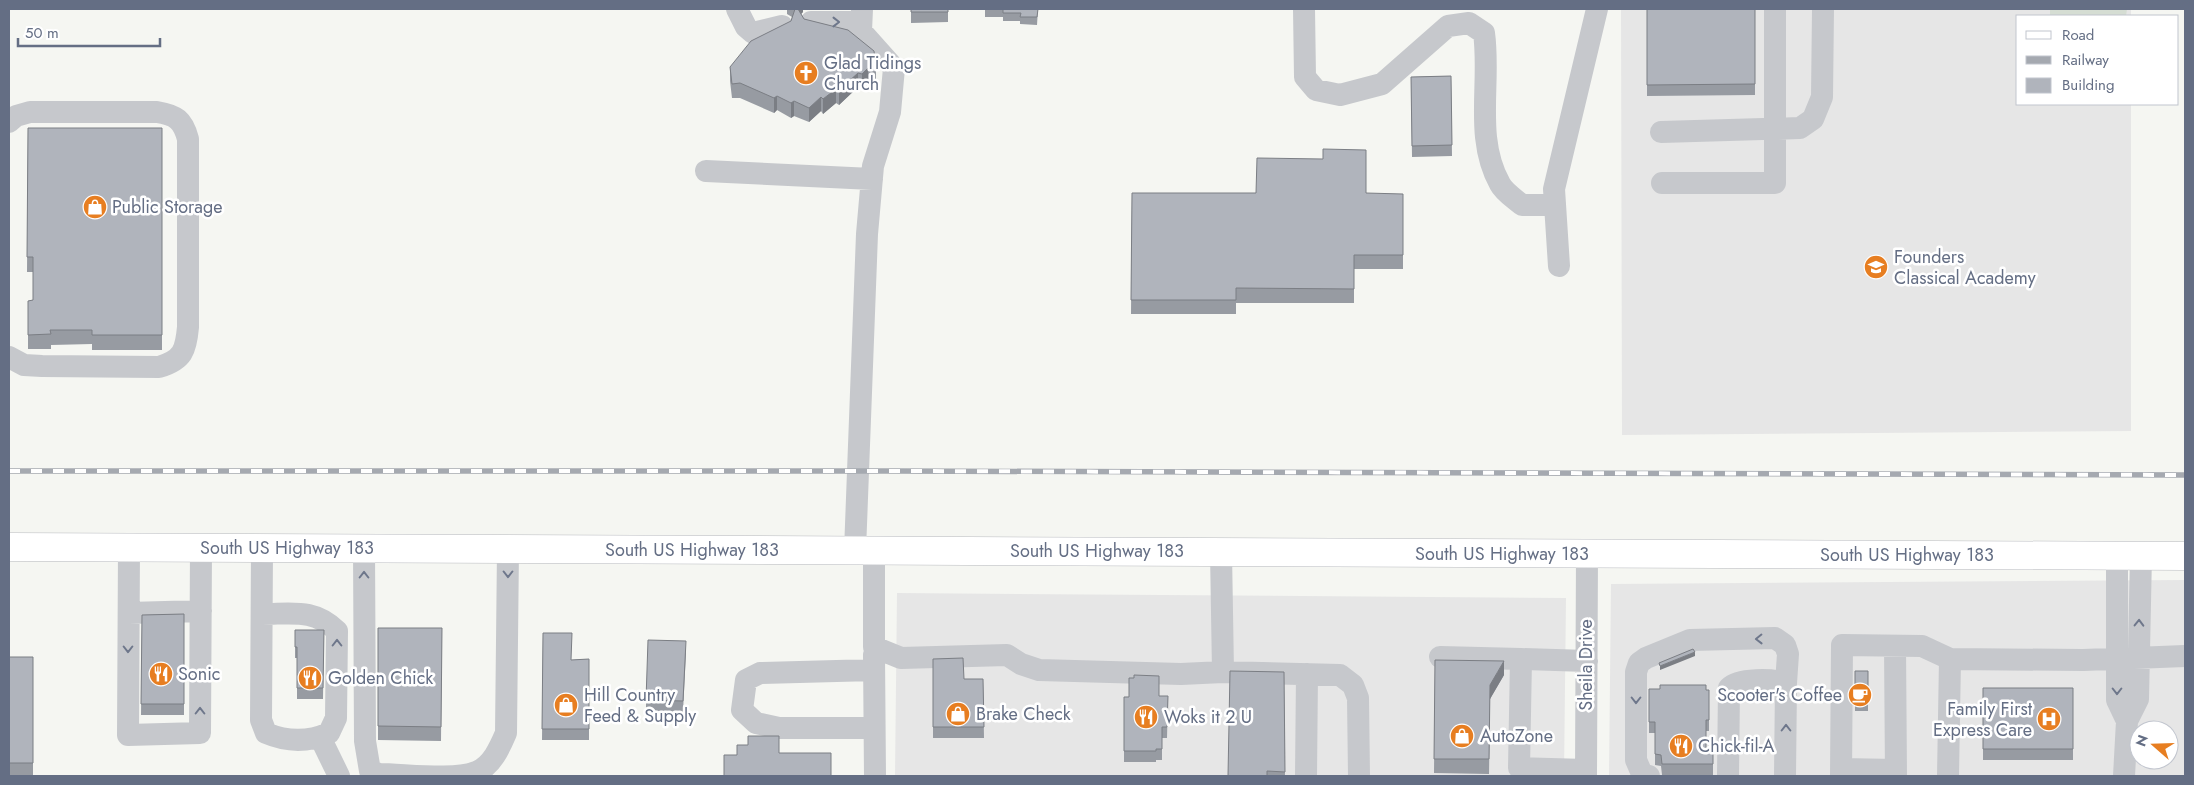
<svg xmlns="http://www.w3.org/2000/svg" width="2194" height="785" font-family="Jost,sans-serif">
	<defs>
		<pattern id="grass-tufts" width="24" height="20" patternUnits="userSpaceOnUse" patternTransform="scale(1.25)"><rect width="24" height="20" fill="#d5ddd3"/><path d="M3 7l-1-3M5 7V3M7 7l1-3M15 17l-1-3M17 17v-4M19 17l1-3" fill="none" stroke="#b0b7b1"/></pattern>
	</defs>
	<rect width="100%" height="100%" fill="#f5f6f2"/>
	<path fill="#e6e6e6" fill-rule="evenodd" d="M1621,9H2131V16H2018V104H2131V431L1622,435Z
		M2185,580V776H1609L1611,584ZM2139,730H2169V760H2139Z
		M897,593L1566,598L1564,776H895Z"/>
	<path fill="url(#grass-tufts)" d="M2050,9H2127L2126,16H2050Z"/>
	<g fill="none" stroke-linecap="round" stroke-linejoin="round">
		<g stroke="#b8babf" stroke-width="29">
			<path id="major" d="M9,547L2185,556"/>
		</g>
		<path stroke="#c6c8cc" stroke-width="22" d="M737,9L746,27L753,33L782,26
			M1304,9L1305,77L1316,90L1340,95L1382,84L1448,26L1469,23L1484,33C1491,83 1474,138 1500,184C1504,192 1515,199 1522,205H1555
			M811,22H861
			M9,122L16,116L30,112H157C176,115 183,120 188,139V327C186,350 183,360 159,367L42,366L24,365L9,357
			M1661,132L1800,128L1813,119L1822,97L1823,9
			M706,171L872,179
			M1662,183H1775V9
			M1559,266L1554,189L1597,9
			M129,548L128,735L200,733L201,548
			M364,549L365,741L370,771L379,774C404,774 454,781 476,772C492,766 500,747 506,733L508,549
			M855,551L867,234L873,166L890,112L894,68L861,31L862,9
			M874,551V647L901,658L1007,655L1021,664L1039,670L1181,674L1223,672
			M1221,552L1223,672L1340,675L1353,685L1358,698L1359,776
			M2117,555V700L2127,721
			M129,613L201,611
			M262,614C292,614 314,608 337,631L336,718L329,733C309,742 287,742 266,733L261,720L262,548
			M1895,646L1896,776
			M874,655L875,776
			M1440,657L1521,659L1519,768L1586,770
			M1521,659L1587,661
			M874,670L760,673L746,680L742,710L756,723L779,728H874
			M320,737L339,776
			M1841,769L1896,770
			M1306,776L1307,674
			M1586,776L1587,554
			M1649,776L1642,774L1636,760V672L1639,663L1646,658L1690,640L1775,638L1785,645L1788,654L1786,683
			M1728,776L1729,688C1739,678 1772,679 1786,683L1785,776
			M1841,776L1842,645L1922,646L1950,659
			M1948,776L1950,659L2083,660L2185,656
			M2124,776L2127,721L2138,699L2141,555"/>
		<use href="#major" stroke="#fff" stroke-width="28"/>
		<g stroke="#a5a9b0" stroke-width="5.5">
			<path id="rail" d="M9,471H896L2185,475"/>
		</g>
		<use href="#rail" stroke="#fff" stroke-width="4" stroke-dasharray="11" stroke-linecap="butt"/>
	</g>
	<path fill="#979ba2" d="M787,9H803V12L801,14L804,19L876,67V81L868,82L862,88L858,87L839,105L836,103L823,114L821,111L809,122L794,116L791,118L777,110L774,113L740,98H732L730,81V67L791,21L792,17L787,14Z
		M911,9H948V22L911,23Z
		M985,9H1038L1037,25L1020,24V21H1003V17H985Z
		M1647,9H1755V95L1647,96Z
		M1451,76L1452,156L1412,157L1411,77Z
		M28,128H162V350H92V344L51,345V349H28V301L33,300V272H27Z
		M1132,193L1403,194V269H1354V303H1236V314H1131Z
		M184,614V715H141L142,615Z
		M378,628H442L441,741L378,740Z
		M295,630H324L323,699H297V658H295Z
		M543,633L571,660L589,659V740H542Z
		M686,652L683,712L646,711V700Z
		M9,657H33V776H9Z
		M933,659L964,679H983L984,738H933Z
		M1435,660L1504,675L1490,699L1489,774L1434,773Z
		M1855,671H1868V711H1855Z
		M1284,672L1285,776H1228Z
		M1983,688H2073V760H1983Z
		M1649,689L1706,690L1709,701V731H1706V749H1713V775H1662L1661,766L1655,765V733H1649Z
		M1159,696H1168L1167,738H1162V760H1156V762H1124V697Z"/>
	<path fill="#7b7e84" d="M798,9H803V12L799,16Z
		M868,68V82L862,88V74Z
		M858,73V87L839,105V90Z
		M836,89V103L823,114V99Z
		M777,96V110L774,113V98Z
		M821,97V111L809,122V108Z
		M794,101V116L791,118V103Z
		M1695,652V656L1660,670V666Z
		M1504,661V675L1490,699L1489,774L1490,685Z"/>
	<path fill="#b0b4bc" stroke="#7b7e84" d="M795,9H798L804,19L848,30L874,51L876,67L868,68L862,74L858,73L839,90L836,89L823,99L821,97L809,108L794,101L791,103L777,96L774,98L740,83L732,84L730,67L751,41L791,21Z
		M911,9H948V12H911Z
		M985,9H1038L1037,17H1020L1021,13H1003V9Z
		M1647,9H1755V84L1647,85Z
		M1451,76L1452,145L1412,146L1411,77Z
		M28,128H162V335H92V330H50L51,334L28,335V301L33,300V257H27Z
		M1323,149L1366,150V193L1403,194V255H1354V289L1236,288V300H1131L1132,193H1256L1257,158L1323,159Z
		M184,614V704H141L142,615Z
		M378,628H442L441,727L378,726Z
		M295,630H324L323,688H297V647H295Z
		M543,633H572L571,660L589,659V729H542Z
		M648,640L686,641L683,701L646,700Z
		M1693,649L1695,652L1660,666L1659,663Z
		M9,657H33V763H9Z
		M963,658L964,679H983L984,727H933V659Z
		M1435,660L1504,661L1490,685L1489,759H1434Z
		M1230,671L1284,672L1285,772L1267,771V776H1228Z
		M1855,671H1868V703H1855Z
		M1134,675L1159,676V696H1168L1167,727H1162V749H1156V751H1124V697H1129V678H1134Z
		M1660,685H1706V690H1709V720H1706V749H1713V764H1662L1661,755L1655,754V722H1649V689H1660Z
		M1983,688H2073V749H1983Z
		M748,736H779V753H831V776H724V755H737V745H748Z"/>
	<defs><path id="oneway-chevron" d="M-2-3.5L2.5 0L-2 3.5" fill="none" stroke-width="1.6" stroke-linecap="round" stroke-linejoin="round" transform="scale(1.25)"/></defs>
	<g stroke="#6e778b">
		<use href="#oneway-chevron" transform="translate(836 22)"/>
		<use href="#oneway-chevron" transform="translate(508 574) rotate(90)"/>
		<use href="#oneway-chevron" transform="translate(364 575) rotate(-90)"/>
		<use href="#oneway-chevron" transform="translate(2139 623) rotate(-89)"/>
		<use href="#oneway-chevron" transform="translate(1759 639) rotate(179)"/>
		<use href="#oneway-chevron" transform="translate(337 643) rotate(-90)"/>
		<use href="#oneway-chevron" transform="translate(128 649) rotate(90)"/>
		<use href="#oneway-chevron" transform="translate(2117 691) rotate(90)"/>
		<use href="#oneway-chevron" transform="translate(1636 700) rotate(90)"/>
		<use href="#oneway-chevron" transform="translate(200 711) rotate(-90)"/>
		<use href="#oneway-chevron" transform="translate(1786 728) rotate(-90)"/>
	</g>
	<defs>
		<g id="church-disc" transform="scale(1.25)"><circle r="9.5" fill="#e77e21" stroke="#fff"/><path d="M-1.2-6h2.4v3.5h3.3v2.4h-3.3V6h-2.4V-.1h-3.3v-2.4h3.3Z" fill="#fff"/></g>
		<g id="shop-disc" transform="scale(1.25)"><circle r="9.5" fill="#e77e21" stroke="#fff"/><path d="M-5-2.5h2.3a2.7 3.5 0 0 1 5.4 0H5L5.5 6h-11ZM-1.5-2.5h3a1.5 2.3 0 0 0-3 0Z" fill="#fff"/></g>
		<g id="school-disc" transform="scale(1.25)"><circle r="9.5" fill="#e77e21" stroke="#fff"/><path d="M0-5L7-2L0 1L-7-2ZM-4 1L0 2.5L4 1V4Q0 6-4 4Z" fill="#fff"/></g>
		<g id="restaurant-disc" transform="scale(1.25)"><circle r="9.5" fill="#e77e21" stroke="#fff"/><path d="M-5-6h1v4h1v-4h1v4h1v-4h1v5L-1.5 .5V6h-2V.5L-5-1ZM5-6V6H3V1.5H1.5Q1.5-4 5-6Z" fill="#fff"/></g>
		<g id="cafe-disc" transform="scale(1.25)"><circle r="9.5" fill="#e77e21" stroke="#fff"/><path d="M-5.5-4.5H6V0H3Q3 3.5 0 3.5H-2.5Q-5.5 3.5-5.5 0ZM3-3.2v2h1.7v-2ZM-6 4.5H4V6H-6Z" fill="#fff"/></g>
		<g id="hospital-disc" transform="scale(1.25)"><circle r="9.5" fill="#e77e21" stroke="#fff"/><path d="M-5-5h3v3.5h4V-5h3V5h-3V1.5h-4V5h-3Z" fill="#fff"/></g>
	</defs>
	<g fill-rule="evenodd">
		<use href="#church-disc" x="806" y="73"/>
		<use href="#shop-disc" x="95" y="207"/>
		<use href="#school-disc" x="1876" y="267"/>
		<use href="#restaurant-disc" x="161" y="674"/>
		<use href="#restaurant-disc" x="310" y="678"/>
		<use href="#cafe-disc" x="1860" y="695"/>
		<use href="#shop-disc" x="566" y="705"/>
		<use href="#shop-disc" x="958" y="714"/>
		<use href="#restaurant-disc" x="1146" y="717"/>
		<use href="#hospital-disc" x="2049" y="719"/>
		<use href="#shop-disc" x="1462" y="736"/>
		<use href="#restaurant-disc" x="1681" y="746"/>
	</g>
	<g text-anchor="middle" stroke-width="5" stroke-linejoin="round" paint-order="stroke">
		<g font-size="18" fill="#646e84" stroke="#fff" text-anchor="start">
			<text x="824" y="69">Glad Tidings<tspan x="824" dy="21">Church</tspan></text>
			<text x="112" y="213">Public Storage</text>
			<text x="1894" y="263">Founders<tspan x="1894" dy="21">Classical Academy</tspan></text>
			<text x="178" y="680">Sonic</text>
			<text x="328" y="684">Golden Chick</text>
			<text x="584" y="701">Hill Country<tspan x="584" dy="21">Feed &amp; Supply</tspan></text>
			<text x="1842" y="701" text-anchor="end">Scooter's Coffee</text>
			<text x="2032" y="715" text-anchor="end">Family First<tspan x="2032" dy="21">Express Care</tspan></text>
			<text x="976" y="720">Brake Check</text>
			<text x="1164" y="723">Woks it 2 U</text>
			<text x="1480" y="742">AutoZone</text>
			<text x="1698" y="752">Chick-fil-A</text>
		</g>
		<g font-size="18" fill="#646e84" stroke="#fff">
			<text x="287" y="554">South US Highway 183</text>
			<text x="692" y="556">South US Highway 183</text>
			<text x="1097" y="557">South US Highway 183</text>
			<text x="1502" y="560">South US Highway 183</text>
			<text x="1907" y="561">South US Highway 183</text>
			<text transform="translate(1586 665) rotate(-90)" y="6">Sheila Drive</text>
		</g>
	</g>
	<rect width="2194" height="785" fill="none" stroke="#646e84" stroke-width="20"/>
	<rect x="2016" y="15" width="162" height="90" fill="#ffffff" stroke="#c1c5ce"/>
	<rect x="2026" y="31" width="25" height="8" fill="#ffffff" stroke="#c1c5ce"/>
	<text x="2062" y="40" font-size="15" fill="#646e84">Road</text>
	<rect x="2026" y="56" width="25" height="8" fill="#a5a9b0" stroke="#c1c5ce"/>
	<text x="2062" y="65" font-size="15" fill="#646e84">Railway</text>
	<rect x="2026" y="78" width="25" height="15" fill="#b0b4bc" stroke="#c1c5ce"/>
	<text x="2062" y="90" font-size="15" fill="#646e84">Building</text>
	<g transform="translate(2154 745) rotate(290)"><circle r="24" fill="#ffffff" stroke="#c1c5ce"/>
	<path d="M0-4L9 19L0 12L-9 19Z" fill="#e77e21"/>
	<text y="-8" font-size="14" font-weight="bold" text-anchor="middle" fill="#646e84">N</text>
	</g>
	<path d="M18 38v8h142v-8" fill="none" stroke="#646e84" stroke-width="2.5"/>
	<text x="25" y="38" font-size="15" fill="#646e84" stroke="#ffffff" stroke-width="4" paint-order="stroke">50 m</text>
</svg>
